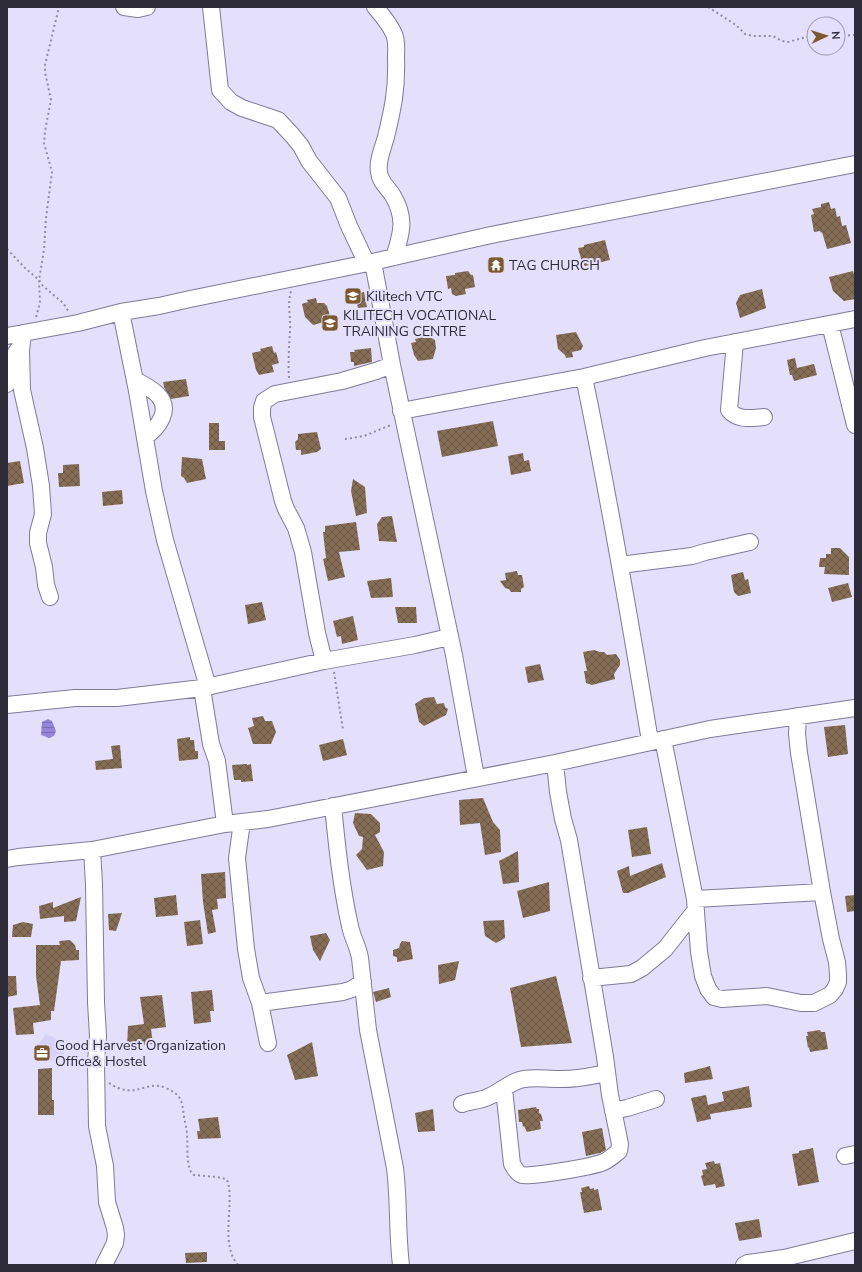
<svg xmlns="http://www.w3.org/2000/svg" width="862" height="1272" font-family="'Nunito Sans',sans-serif">
	<defs>
		<pattern id="water-rules" width="6" height="5" patternUnits="userSpaceOnUse"><rect width="6" height="5" fill="#9685dc"/><path d="M0 2.5h6" fill="none" stroke="#7b6db3"/></pattern>
		<pattern id="building-cross-hatch" width="8" height="8" patternUnits="userSpaceOnUse"><rect width="8" height="8" fill="#856e55"/><path d="M0 0l8 8M0 8l8-8" fill="none" stroke="#675644"/></pattern>
	</defs>
	<rect width="100%" height="100%" fill="#e4e0fb"/>
	<path fill="#d8d2fb" d="M46,1034L64,1042V1059L43,1061L35,1059V1049Z"/>
	<path fill="url(#water-rules)" d="M48,719L52,721L56,731L54,736L49,738L41,735L42,722Z"/>
	<path fill="url(#building-cross-hatch)" d="M829,202L831,209L835,208L837,217L840,216L842,226L846,225L851,243L827,249L822,232L821,233L820,231L814,232L811,215L814,214L812,209L821,207V204Z
		M605,240L610,260L585,266L582,262L578,248L584,247V245Z
		M468,271L471,275H473L475,287L465,289L466,294L456,296L452,294L451,288L448,289L446,276L455,275V273Z
		M853,271L855,278V299L844,301L833,291L829,277Z
		M762,289L766,308L740,318L736,303L740,295Z
		M364,292L367,307L358,308L355,294Z
		M316,298L317,303H324L327,306L330,316L323,318L324,322L313,325L305,317L302,304L308,302L307,300Z
		M576,332L583,346L581,350L572,352L573,357L566,358L565,355L558,349L556,335Z
		M428,336L435,340L436,348L433,359L418,361L414,355L411,343L416,342L415,339Z
		M272,346L274,353L276,352L279,363L272,365L274,372L259,375L256,370L252,353L261,351L260,349Z
		M371,348L372,362L354,366V362H351L350,352H355L354,350Z
		M795,358L797,368L814,364L817,375L794,381L792,375H790L787,360Z
		M186,379L189,396L171,399L164,387L163,382Z
		M493,421L498,446L442,457L437,431Z
		M209,423H219V441H225V450H209Z
		M317,432L321,449L317,452L301,455V450H296L295,442L298,439V434Z
		M523,453L524,461L529,460L531,471L511,475L508,456Z
		M182,457L202,459L206,479L187,483L184,478L181,476Z
		M20,461L24,483L7,486V463Z
		M79,464L80,486L59,487L58,473H63V465Z
		M353,479L365,487L367,513L356,516L351,491Z
		M122,490L123,504L103,506L102,492Z
		M392,516L397,542L379,541L377,524L382,517Z
		M356,522L360,550L339,552L345,577L328,581L323,559L326,558L323,532H325V526Z
		M831,548H840L849,557V575L824,574L825,567H819L820,558H826V554H831Z
		M517,571L518,575H522L524,587L521,589V592H511L509,589L505,588L500,581L506,580L505,573Z
		M743,572L745,580L748,579L751,593L738,596L734,592L731,575Z
		M391,578L393,597L371,598L367,581Z
		M848,583L852,597L832,602L828,588Z
		M262,602L266,620L248,624L245,605Z
		M395,607H416L417,623H398Z
		M353,616L358,640L342,644L341,636L337,637L333,621Z
		M594,650L600,652H604L607,655L616,654L620,660V665L614,674L615,679L592,685L586,683L584,671H587L583,652Z
		M540,664L544,680L528,683L525,667Z
		M434,697L437,704L444,703L445,707L448,709L446,715L424,726L419,722L415,704L424,698Z
		M263,716L265,721H272L276,732L271,744H253L248,728L254,726L252,718Z
		M845,725L848,754L828,757L824,727Z
		M190,737V740H194L195,751H198V759L179,761L177,739Z
		M343,739L347,755L323,761L319,745Z
		M120,745L122,768L96,770L95,761L113,759L111,746Z
		M247,764V765L251,764L253,781L241,782V780H234L232,765Z
		M483,798L493,822L500,830L501,852L485,855L480,823L460,825L459,800Z
		M355,813L371,814L380,823V832L375,835L384,852L383,866L367,870L356,855L362,849L363,837L359,836L353,823Z
		M647,827L651,854L632,857L628,830Z
		M518,851L519,882L503,884L499,861Z
		M662,863L666,877L628,893H623L617,871L629,866L630,876Z
		M225,872L226,898L217,899L218,909L212,910L216,932L208,934L203,902L201,874Z
		M549,882L550,911L523,918L517,891Z
		M176,895L178,915L156,917L154,898Z
		M855,895V911L847,912L845,896Z
		M81,897L76,921L64,922V916L40,919L39,906L53,902V908Z
		M122,913L116,931L109,930L108,914Z
		M200,920L203,944L187,946L184,922Z
		M504,920L505,938L496,943L485,936L483,921Z
		M23,922L33,924L31,937H12L13,925Z
		M326,933L330,940L320,961L313,950L310,936Z
		M70,940L75,945L76,950H79V960L61,961L54,1011H51V1020L33,1023L34,1034L16,1035L13,1008L40,1005L36,976V945H60L59,941Z
		M402,941L410,942L413,959L397,962V957L393,956V950L399,948L400,944Z
		M459,961L455,980L439,984L438,965Z
		M7,976H16L17,995L7,997Z
		M556,976L572,1043L521,1047L510,988Z
		M389,988L391,997L376,1002L373,992Z
		M212,990L214,1011H210L211,1022L194,1024L191,992Z
		M162,995L166,1027L151,1029L153,1044L127,1047L128,1026L144,1024L140,997Z
		M820,1030L821,1032H825L828,1049L810,1052L809,1047L808,1048L806,1036H808L807,1032Z
		M312,1042L318,1076L295,1080L287,1055Z
		M710,1066L713,1079L685,1083L684,1073Z
		M52,1068V1100H54V1115H38V1069Z
		M749,1086L752,1107L710,1114L711,1119L697,1122L691,1098L706,1095L708,1105L724,1101L722,1092Z
		M536,1107L537,1109H539V1113L541,1114L543,1121H540L541,1129L527,1132L524,1126L523,1127L522,1122H519L518,1110Z
		M433,1109L435,1131L418,1132L415,1113Z
		M218,1117L221,1138L198,1139L197,1131H200L198,1119Z
		M602,1128L606,1150L600,1153L586,1156L582,1132Z
		M813,1148L819,1182L798,1186L792,1154L799,1153V1151Z
		M714,1161L715,1164L720,1163L725,1186L716,1188L715,1184L704,1186L701,1176L703,1175L702,1170L707,1169L705,1163Z
		M589,1186L590,1189L594,1188V1190L598,1189L602,1210L584,1213L580,1192H582L581,1188Z
		M759,1219L762,1237L739,1241L735,1223Z
		M207,1252V1262L186,1263L185,1253Z"/>
	<g fill="none" stroke-linecap="round" stroke-linejoin="round">
		<g stroke="#7f7a99" stroke-width="18">
			<path id="minor" d="M124,7L138,9L147,7
				M211,7L220,90L231,102L242,108L278,120L292,135L301,146L309,161L338,198L349,226L367,264
				M375,7C382,15 392,27 395,37C397,44 396,52 396,59C397,89 393,108 386,137C383,148 377,161 379,172C380,183 388,187 393,196C406,218 402,233 394,257
				M373,262L392,365L454,655L476,777
				M121,312L137,391L154,491L165,540L208,687
				M830,324L855,425
				M23,333L21,351L22,390L35,448L41,486L43,514L38,533V543L44,567L46,585L50,597
				M7,336L78,323L121,312L159,306L190,299L373,262L394,257L491,235L855,164
				M735,342L729,410C738,421 751,418 764,417
				M584,377C609,498 630,620 650,741
				M135,380C143,384 152,389 158,395C172,410 158,428 145,437
				M7,384L13,357L19,348
				M401,411L584,377L705,348L855,319
				M620,565L692,556L705,552L750,542
				M324,661L317,633L303,552L296,528L286,509L283,501L262,417V408L264,401L275,394L342,381L376,371L392,365
				M202,688L211,744L217,761L225,824
				M7,705L75,698H117L202,688L324,661L415,645L449,637
				M663,739L695,899L699,952L703,976L708,989L714,997L722,999L767,996L801,1003H814L830,995L835,989L838,982V975L837,962L831,939L822,892L799,753L797,734L798,716
				M333,806C337,846 341,886 350,926C352,937 358,946 360,958L368,1030L395,1168C399,1200 397,1233 401,1265
				M242,822L237,858L246,949L251,978L260,1003L268,1043
				M92,850L94,884L96,1002L98,1036L96,1062L97,1126L105,1166L107,1202L115,1228L116,1235L115,1243L104,1265
				M7,859L18,857L92,850L225,824L268,819L555,763L710,729L855,708
				M695,899L822,892
				M591,978L631,974L642,968L665,949L695,911
				M260,1003L343,992L352,989L363,982
				M504,1089L512,1164C515,1168 516,1173 522,1175C531,1177 590,1167 601,1163C608,1161 613,1156 619,1151L620,1144L610,1095L605,1057L569,840L563,819L558,792L555,763
				M462,1104C470,1101 480,1101 488,1097C501,1092 510,1081 524,1079C536,1077 546,1079 558,1079C574,1080 591,1076 607,1073
				M613,1111L627,1108L656,1099
				M845,1156L855,1154
				M744,1265L748,1263L784,1258L855,1241"/>
		</g>
		<path stroke="#8f8ca0" stroke-width="2" stroke-dasharray="2 3" stroke-linecap="butt" d="M708,7L736,25L745,34L753,36H773L782,41L788,42L814,35
			M838,36L855,35
			M7,249L25,268L39,280L43,286L63,303L69,312
			M36,317L40,303L39,280L44,250L46,218L52,172L44,143L45,131L51,100L45,72V65L59,7
			M289,378C288,362 289,347 290,331C291,318 287,304 291,291
			M345,439L364,436L391,425
			M334,672L343,730
			M109,1083C136,1101 145,1079 166,1088C182,1095 182,1101 184,1117C185,1123 187,1129 187,1135C188,1147 186,1161 191,1172L194,1175L217,1177L226,1179L228,1182C234,1207 220,1244 238,1265"/>
		<use href="#minor" stroke="#fff" stroke-width="16"/>
	</g>
	<defs>
		<g id="temple-square" transform="scale(0.9)"><rect x="-9" y="-9" width="18" height="18" rx="4" fill="#7b5830" stroke="#e4e0fb"/><path d="M0-6L5-2H3V0L6.5 2.5H4V6H1.5V3h-3V6H-4V2.5H-6.5L-3 0V-2H-5Z" fill="#fff"/></g>
		<g id="university-square" transform="scale(0.9)"><rect x="-9" y="-9" width="18" height="18" rx="4" fill="#7b5830" stroke="#e4e0fb"/><path d="M0-5L7-2L0 1L-7-2ZM-4 1L0 2.5L4 1V4Q0 6-4 4Z" fill="#fff"/></g>
		<g id="school-square" transform="scale(0.9)"><rect x="-9" y="-9" width="18" height="18" rx="4" fill="#7b5830" stroke="#e4e0fb"/><path d="M0-5L7-2L0 1L-7-2ZM-4 1L0 2.5L4 1V4Q0 6-4 4Z" fill="#fff"/></g>
		<g id="office-square" transform="scale(0.9)"><rect x="-9" y="-9" width="18" height="18" rx="4" fill="#7b5830" stroke="#e4e0fb"/><path d="M-6-3h4V-5.5h4V-3h4V5H-6ZM-1-4.5V-3h2v-1.5ZM-6 0V1H6V0Z" fill="#fff"/></g>
	</defs>
	<g fill-rule="evenodd">
		<use href="#temple-square" x="496" y="265"/>
		<use href="#university-square" x="353" y="296"/>
		<use href="#school-square" x="330" y="323"/>
		<use href="#office-square" x="42" y="1053"/>
	</g>
	<g text-anchor="middle" stroke-width="4" stroke-linejoin="round" paint-order="stroke">
		<g font-size="14" fill="#2e2c39" stroke="#e4e0fb" text-anchor="start">
			<text x="509" y="270">TAG CHURCH</text>
			<text x="366" y="301">Kilitech VTC</text>
			<text x="343" y="320">KILITECH VOCATIONAL<tspan x="343" dy="16">TRAINING CENTRE</tspan></text>
			<text x="55" y="1050">Good Harvest Organization<tspan x="55" dy="16">Office&amp; Hostel</tspan></text>
		</g>
	</g>
	<rect width="862" height="1272" fill="none" stroke="#2e2c39" stroke-width="16"/>
	<g transform="translate(826 36) rotate(86)"><circle r="19" fill="#e4e0fb" stroke="#9b98ad"/>
	<path d="M0-3L7 15L0 10L-7 15Z" fill="#7b5830"/>
	<text y="-6" font-size="11" font-weight="bold" text-anchor="middle" fill="#2e2c39">N</text>
	</g>
</svg>
